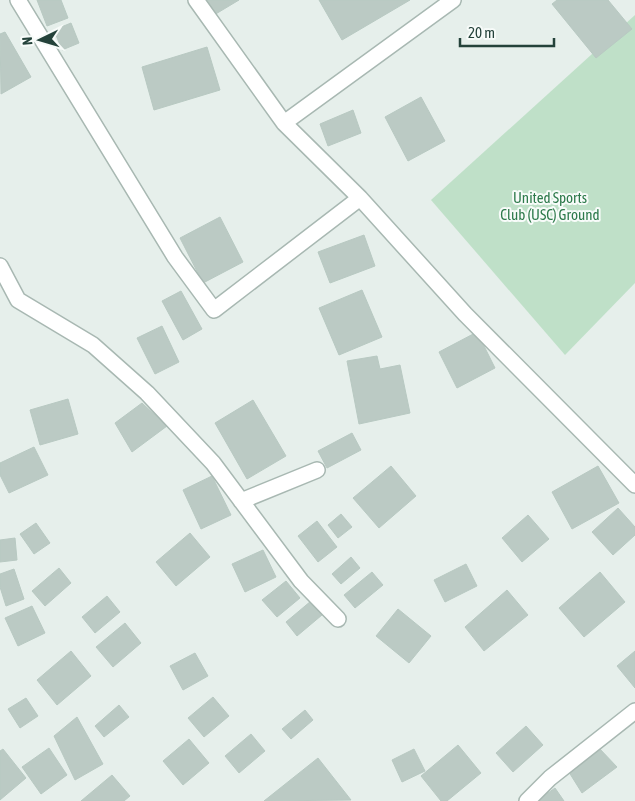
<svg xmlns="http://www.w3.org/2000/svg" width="635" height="801" font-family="'Asap Condensed',sans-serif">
	<rect width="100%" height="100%" fill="#e6efeb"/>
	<path fill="#bfe0c8" d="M635,15V283L565,355L431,200Z"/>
	<path fill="#bbcac4" stroke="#b8c9c2" d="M37,0H61L68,18L47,26Z
		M205,0H239L214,15Z
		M319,0H410L342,40Z
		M557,0H608L632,29L596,58L552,4Z
		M71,23L79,43L62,50L54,30Z
		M5,32L31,77L1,94L0,34Z
		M207,47L220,90L154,110L142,67Z
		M421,97L445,141L408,161L385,117Z
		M353,110L361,133L328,146L320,124Z
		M220,217L243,262L203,283L180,238Z
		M364,235L375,266L330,283L318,252Z
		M362,290L382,337L339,355L319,308Z
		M181,291L202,329L183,340L162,301Z
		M162,326L179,362L155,374L137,338Z
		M477,332L495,368L457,388L439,352Z
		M377,356L380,369L400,365L410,413L359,424L347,361Z
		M68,399L78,434L40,445L30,410Z
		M253,400L286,456L247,479L215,423Z
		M142,403L167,426L132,452L115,423Z
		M352,433L361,450L327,468L318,451Z
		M34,447L48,475L9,493L0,475V463Z
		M391,466L416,496L379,528L353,498Z
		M598,466L619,503L572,529L552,492Z
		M212,476L231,515L201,529L183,490Z
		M618,508L635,527V535L613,555L592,532Z
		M341,514L352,527L338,538L328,525Z
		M528,515L549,539L522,562L502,538Z
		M317,521L337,547L318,562L298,536Z
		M36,523L50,543L34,554L20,534Z
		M190,533L210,557L176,586L156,562Z
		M15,538L17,560L0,562V540Z
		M263,550L276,577L245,592L232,564Z
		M351,557L360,568L341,584L332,574Z
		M466,564L477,586L445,602L434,580Z
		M59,568L71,583L45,606L32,591Z
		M14,569L24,599L6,606L0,587V574Z
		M372,572L383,585L355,608L344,595Z
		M600,572L625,602L584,637L559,608Z
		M286,581L300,598L277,617L262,600Z
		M507,590L528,615L484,651L465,627Z
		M107,596L120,612L95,633L82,617Z
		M311,601L322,615L297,636L286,622Z
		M32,606L45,633L18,646L5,618Z
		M398,609L431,636L409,663L376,636Z
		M125,623L141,643L113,667L96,647Z
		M71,651L91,676L57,705L37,680Z
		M635,651V688L617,666Z
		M195,653L208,676L183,690L170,666Z
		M213,697L229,716L204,737L188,718Z
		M26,698L38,716L20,728L8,709Z
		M119,705L129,717L104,737L95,726Z
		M305,710L313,720L291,739L282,729Z
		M77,717L103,764L75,780L54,736Z
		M526,726L543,745L513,772L496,753Z
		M251,734L265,751L239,773L225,756Z
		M189,739L209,763L183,785L163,761Z
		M458,745L481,773L447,801H441L421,776Z
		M49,748L67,775L41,794L22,767Z
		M599,748L617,767L582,793L567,769Z
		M3,749L26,778L0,800V751Z
		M414,749L425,771L402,782L392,760Z
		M318,758L351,800L264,801Z
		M112,775L130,796L124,801H81Z
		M555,788L564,801H537Z"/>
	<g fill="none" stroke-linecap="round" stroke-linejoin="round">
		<g stroke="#a8b8b2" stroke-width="18">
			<path id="minor" d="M18,0L175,257L214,310L360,198
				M196,0L284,123L360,198L465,314L635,485
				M284,123L453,0
				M0,266L18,300L93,345L147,393L213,463L301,581L338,619
				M241,501L317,470
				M527,801L550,778L635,711"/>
		</g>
		<use href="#minor" stroke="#fff" stroke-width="15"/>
	</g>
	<g text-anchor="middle" stroke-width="4" stroke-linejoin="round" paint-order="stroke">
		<g font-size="15" fill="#2d7a4b" stroke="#f7fbf9">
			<text x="550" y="203">United Sports<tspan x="550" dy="17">Club (USC) Ground</tspan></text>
		</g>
	</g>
	<g transform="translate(40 40) rotate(265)" stroke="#f7fbf9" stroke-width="4" paint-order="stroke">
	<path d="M0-4L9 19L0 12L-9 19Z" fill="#24423a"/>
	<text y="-8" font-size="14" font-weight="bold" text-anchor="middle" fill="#24423a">N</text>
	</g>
	<path d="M460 38v8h94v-8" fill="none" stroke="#24423a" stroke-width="2.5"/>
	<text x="468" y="38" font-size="15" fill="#24423a" stroke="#f7fbf9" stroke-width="4" paint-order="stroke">20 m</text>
</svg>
